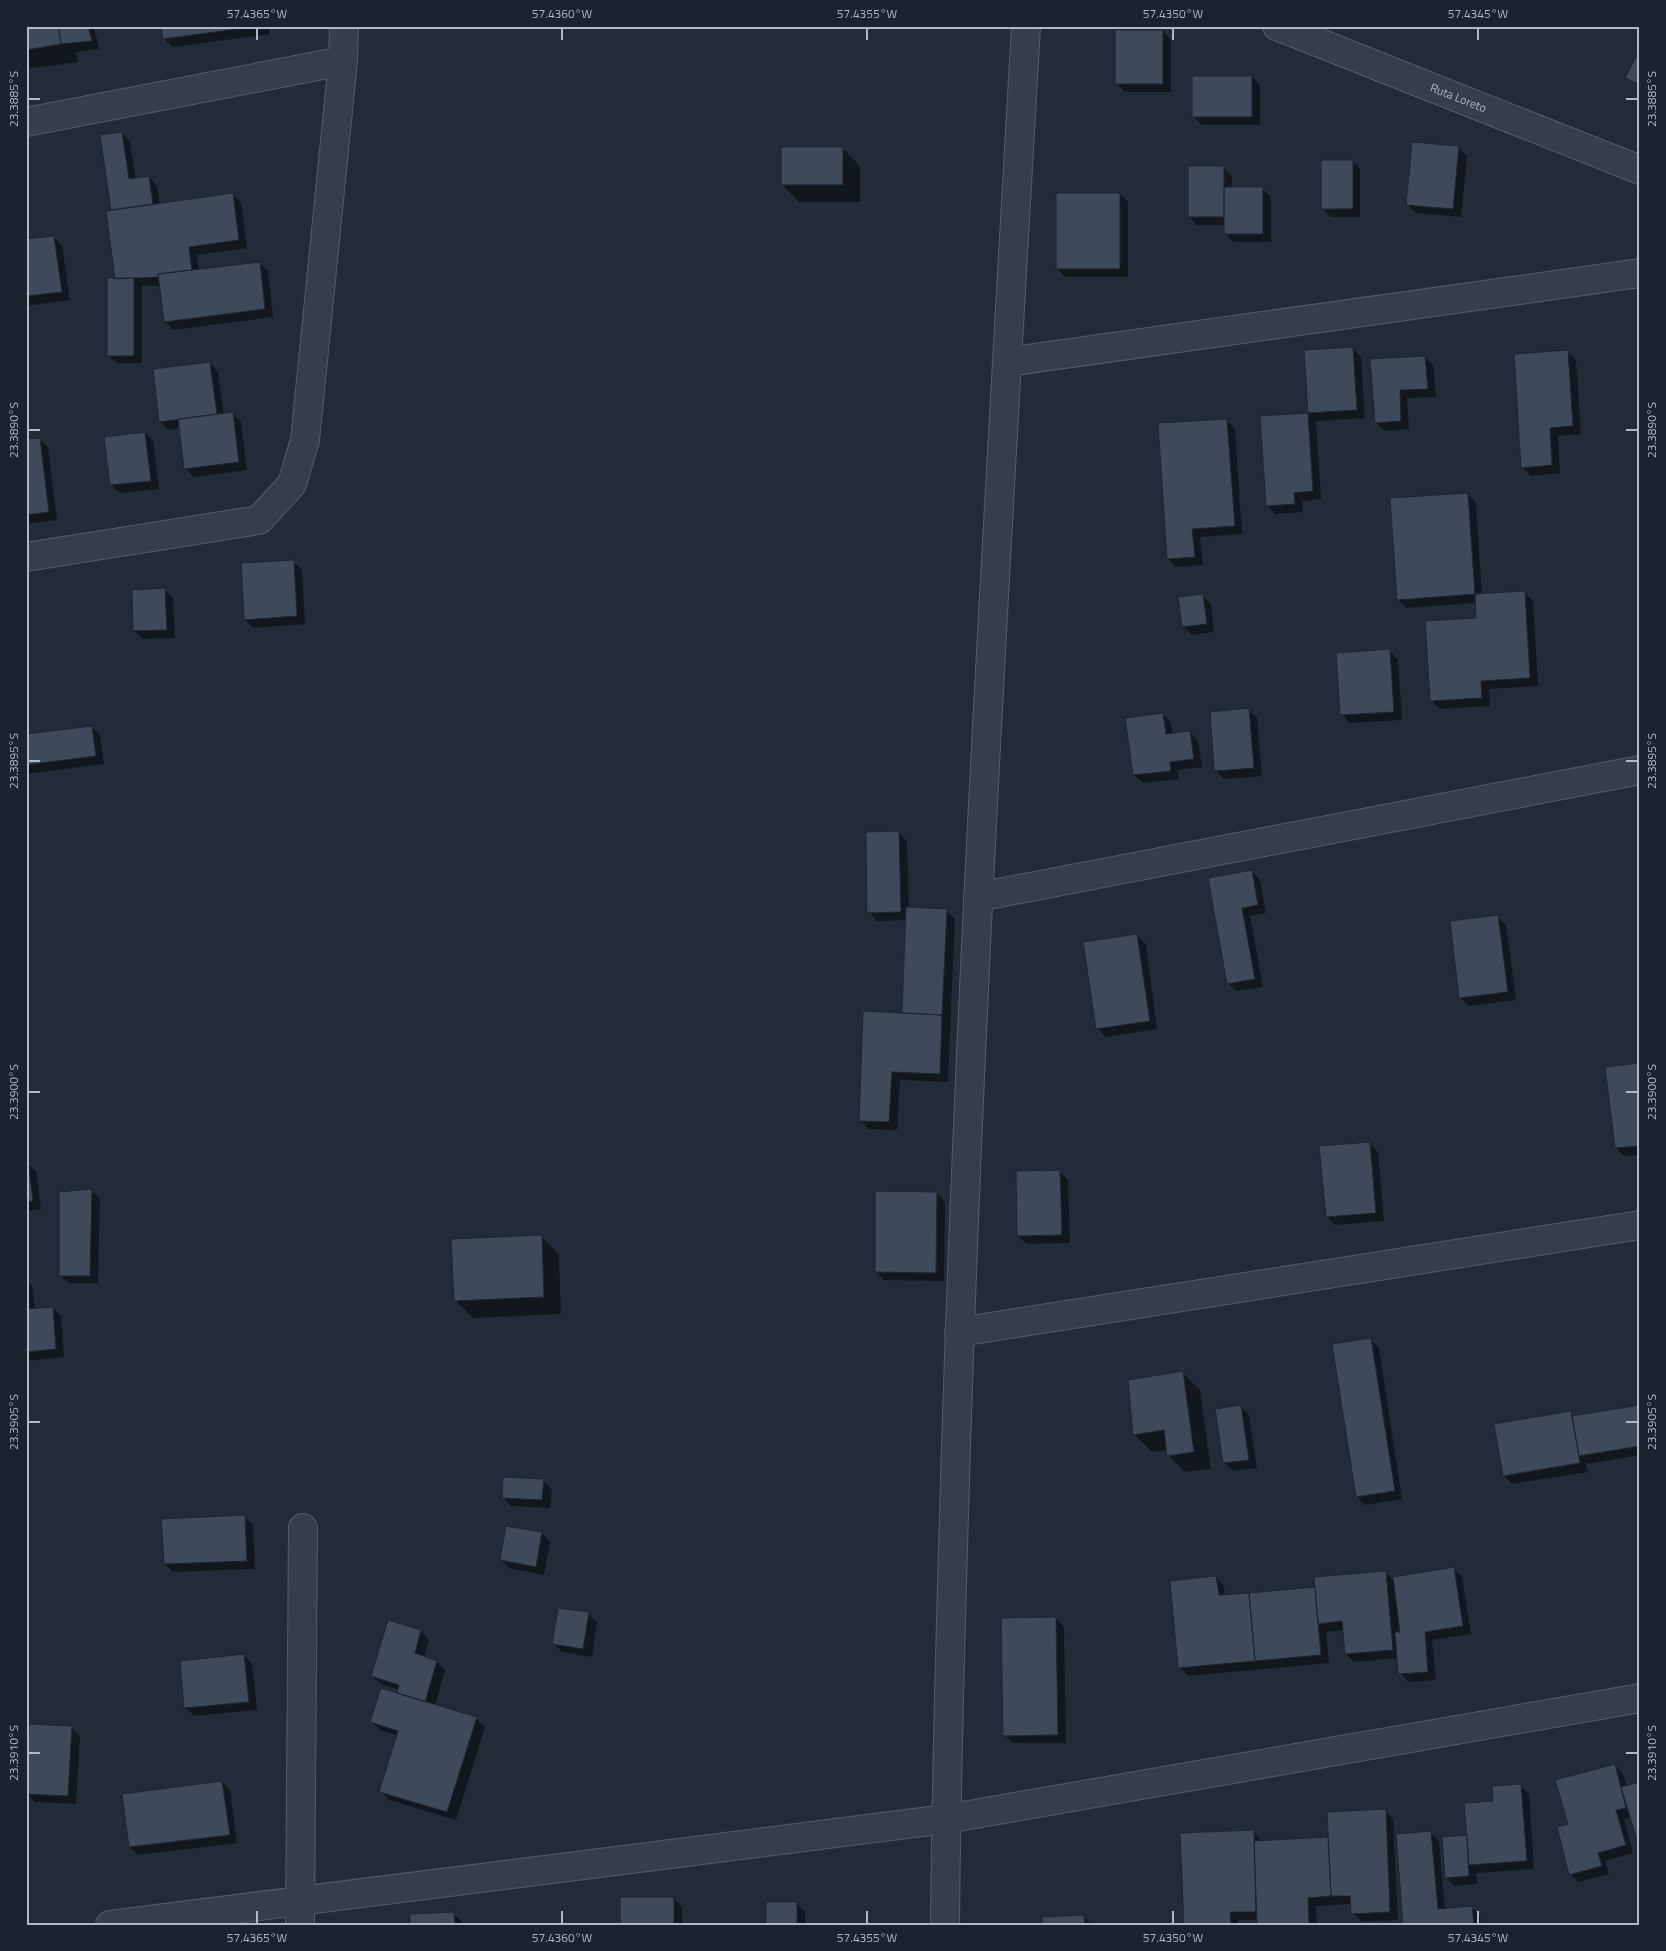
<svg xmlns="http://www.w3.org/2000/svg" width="1666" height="1951" font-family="'Titillium Web',sans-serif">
	<rect width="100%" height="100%" fill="#222c39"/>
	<path fill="#0007" fill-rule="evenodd" d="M26,26H94L99,49L76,52L78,62L26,69Z
		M163,26H269L270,34L173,47L164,39Z
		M1163,31L1171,40V92H1125L1117,84Z
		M1640,51V88L1627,77Z
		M1252,77L1260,85V125H1202L1194,117Z
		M122,133L130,142L136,180L149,177L157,186L160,204L232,194L241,202L247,248L197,255L199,271L259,263L268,271L273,317L173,330L165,321L160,286H142V363H117L108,355L116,280L112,211L102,136Z
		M842,148L860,166V202H799L782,184Z
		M1458,148L1467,156L1461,217L1416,213L1408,205Z
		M1352,161L1360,169V217H1331L1323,209Z
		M1223,167L1232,176V189H1263L1271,197V242H1233L1225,233V225H1197L1189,217Z
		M1120,194L1128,202V277H1065L1057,268Z
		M54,237L62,246L70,300L26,306V240Z
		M1353,348L1361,357L1365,418L1316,421L1321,499L1302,501L1303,512L1275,514L1267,505L1261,418L1309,414L1305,351Z
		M1568,352L1576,360L1581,434L1558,436L1560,473L1531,476L1522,467Z
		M1425,357L1433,365L1436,397L1407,398L1409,429L1384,431L1376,422Z
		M210,363L218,372L224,415L233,414L241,422L247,470L194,477L186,469L181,428L168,430L160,421Z
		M1227,420L1235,429L1242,534L1200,537L1203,565L1176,567L1168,559Z
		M145,433L153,441L159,489L120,493L111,485Z
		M39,439L48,447L57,520L26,524V440Z
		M1468,494L1476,503L1482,595L1524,592L1533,601L1538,686L1489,689L1490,706L1440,709L1431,700L1477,619L1476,603L1406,608L1398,599Z
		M293,561L302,570L305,624L253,628L245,619Z
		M165,590L173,598L175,638L143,639L134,630Z
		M1202,595L1211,604L1214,632L1192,635L1183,626Z
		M1389,651L1398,659L1402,720L1350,723L1342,714Z
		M1248,710L1257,718L1262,776L1224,779L1216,771Z
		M1163,714L1171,723L1173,734L1190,732L1198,741L1202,767L1178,770L1179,779L1143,783L1134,775Z
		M92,727L100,735L104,764L26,774V735Z
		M26,812L30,839H26Z
		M899,833L907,841L909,908L946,910L955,919L948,1082L900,1080L897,1130L869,1129L860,1120L903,1015L907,920L877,921L869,912Z
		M1252,871L1260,880L1266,913L1250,916L1263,987L1236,991L1228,983L1210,879Z
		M1497,917L1506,925L1516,1000L1469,1006L1461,998Z
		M1137,935L1146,944L1157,1029L1106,1037L1097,1028Z
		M1640,1064V1155L1624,1156L1616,1148Z
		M1369,1143L1378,1152L1384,1221L1335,1225L1327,1217Z
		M26,1163L36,1171L41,1209L26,1211Z
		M1060,1172L1068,1180L1070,1243L1027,1244L1018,1236Z
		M91,1190L100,1199L98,1283H69L60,1275Z
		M937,1193L945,1202L944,1281L884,1280L876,1272Z
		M541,1236L559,1254L561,1314L473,1318L455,1300Z
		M26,1280L32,1286L35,1310L53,1308L61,1316L64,1357L26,1361Z
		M1370,1339L1379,1348L1402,1499L1365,1505L1357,1497Z
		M1183,1373L1200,1390L1211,1469L1185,1472L1168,1455L1167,1450L1152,1452L1134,1434Z
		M1640,1406V1455L1586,1464L1588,1472L1512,1484L1504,1475L1571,1413L1575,1417Z
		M1241,1407L1249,1415L1257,1468L1233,1471L1224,1462Z
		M543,1481L552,1489L550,1508L511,1506L503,1497Z
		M244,1516L253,1525L255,1569L173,1572L165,1564Z
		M507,1527L542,1533L550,1542L544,1575L509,1568L501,1560Z
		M1454,1569L1462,1577L1471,1634L1432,1640L1436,1680L1408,1682L1400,1673L1398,1658L1354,1662L1346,1654L1344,1630L1326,1632L1329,1663L1188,1676L1180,1667L1215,1577L1224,1586L1225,1596L1317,1588L1386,1572L1394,1581ZM1400,1623L1402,1633H1399L1398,1624Z
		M588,1614L597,1622L592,1657L562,1652L554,1644Z
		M1056,1618L1064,1627L1066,1743H1013L1004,1735Z
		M389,1622L421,1631L429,1640L424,1657L437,1662L445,1670L435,1706L476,1718L485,1727L456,1820L389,1800L381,1791L398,1736L380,1730L372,1722L398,1695L399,1690L381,1684L372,1676Z
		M244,1655L252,1664L257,1710L194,1716L186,1708Z
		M71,1727L80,1736L76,1804L35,1802L26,1793Z
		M1615,1765L1623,1774L1627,1787L1630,1817L1624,1819L1633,1853L1605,1861L1609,1874L1578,1882L1570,1874V1824Z
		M222,1782L230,1790L237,1843L138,1855L130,1847Z
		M1521,1786L1529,1794L1534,1869L1476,1873L1477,1884L1454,1886L1446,1877L1468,1837L1494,1802Z
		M1385,1810L1393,1819L1398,1920L1361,1921L1353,1913L1352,1904L1316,1906L1317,1925H1258V1920H1238V1925H1185L1253,1831L1262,1842L1329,1839Z
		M1431,1833L1439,1841L1445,1910L1472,1908L1480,1916L1481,1925H1404Z
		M674,1898L682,1907V1925H621Z
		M797,1904L805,1912V1925H767Z
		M454,1914L462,1922L463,1925H412Z
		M1084,1916L1092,1925H1044Z"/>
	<path fill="#3e4a59" stroke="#1d2531" d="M26,26H58L61,44L26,50Z
		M58,26H88L92,41L61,44Z
		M161,26H260L163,39Z
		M1115,30H1163V84H1115Z
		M1640,49V85L1625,78Z
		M1192,76H1252V117H1192Z
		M122,132L129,179L149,176L153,204L111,210L100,135Z
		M1412,142L1459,146L1453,209L1406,205Z
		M781,147H843V185H781Z
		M1321,160H1353V209H1321Z
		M1188,166H1224V217H1188Z
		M1224,187H1263V234H1224Z
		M233,193L239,240L189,247L192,270L158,274V277L115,279L106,211Z
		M1056,193H1120V269H1056Z
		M54,236L62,292L26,296V239Z
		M260,262L265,309L164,322L158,274Z
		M107,278H134V356H107Z
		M1353,347L1357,410L1308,413L1304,350Z
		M1568,350L1573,426L1550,428L1552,465L1521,468L1514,354Z
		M1425,356L1428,389L1400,390L1401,421L1375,423L1370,359Z
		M210,362L217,414L159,422L153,369Z
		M233,412L239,462L184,469L178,419Z
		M1308,413L1313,491L1294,493L1295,504L1266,506L1260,416Z
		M1227,419L1235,526L1192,529L1195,557L1167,559L1158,423Z
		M145,432L151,481L110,485L104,437Z
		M40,438L49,512L26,515V439Z
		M1468,493L1475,594L1397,600L1390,498Z
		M294,560L297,616L244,620L241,563Z
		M165,588L167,630L133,631L132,590Z
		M1525,591L1530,678L1481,681L1482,698L1430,701L1425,621L1476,618L1475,594Z
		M1203,594L1207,624L1182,627L1178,597Z
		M1390,649L1394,712L1340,715L1336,653Z
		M1249,708L1254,768L1214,771L1210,712Z
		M1163,713L1166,734L1190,731L1194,759L1170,762L1171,771L1133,775L1125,718Z
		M92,726L96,756L26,765V734Z
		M899,831L901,912L867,913L866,832Z
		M1252,870L1258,905L1242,908L1255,979L1227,984L1208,878Z
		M906,907L947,909L942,1015L902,1013Z
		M1498,915L1508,992L1459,998L1450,921Z
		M1137,934L1150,1021L1096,1029L1083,942Z
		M863,1011L942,1015L940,1074L892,1072L889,1122L859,1121Z
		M1640,1063V1146L1615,1148L1605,1067Z
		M1370,1142L1376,1213L1326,1217L1319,1146Z
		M26,1162H28L33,1201L26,1202Z
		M1060,1170L1062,1235L1017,1236L1016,1171Z
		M92,1189L90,1276H59V1192Z
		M875,1191L937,1192L936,1273L875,1272Z
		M542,1235L544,1297L454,1301L451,1239Z
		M53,1307L56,1349L26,1352V1309Z
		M1371,1338L1395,1491L1356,1497L1332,1344Z
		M1183,1371L1194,1452L1167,1456L1164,1430L1133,1435L1128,1380Z
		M1241,1405L1249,1460L1223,1463L1215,1409Z
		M1640,1405V1446L1579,1456L1572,1416Z
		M1571,1411L1580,1463L1503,1476L1494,1424Z
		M503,1477L544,1479L542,1500L502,1498Z
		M245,1515L247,1561L164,1564L161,1519Z
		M506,1526L542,1532L536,1567L500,1560Z
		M1454,1567L1463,1626L1425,1632L1428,1672L1398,1674L1395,1632H1400L1393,1577Z
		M1386,1571L1393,1650L1345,1654L1342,1621L1318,1624L1314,1577Z
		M1216,1576L1219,1595L1249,1593L1255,1661L1178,1668L1170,1581Z
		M1315,1587L1321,1655L1255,1661L1249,1593Z
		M558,1608L589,1612L583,1649L552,1644Z
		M1056,1617L1058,1735L1003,1736L1001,1618Z
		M388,1620L421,1630L415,1653L437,1661L425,1702L397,1693L399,1685L371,1676Z
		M244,1654L249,1702L184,1708L180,1661Z
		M381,1688L477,1717L447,1812L379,1792L398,1731L370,1722Z
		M29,1724L72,1726L68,1796L26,1794Z
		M1615,1764L1626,1808L1616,1810L1626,1845L1598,1853L1602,1866L1569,1875L1557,1827L1568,1824L1555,1780Z
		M222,1781L230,1835L129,1847L122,1794Z
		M1640,1782V1850L1621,1787Z
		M1521,1784L1527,1861L1469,1865L1464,1803L1493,1801L1492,1786Z
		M1386,1809L1390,1912L1351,1914L1350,1896H1331L1327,1812Z
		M1254,1830L1256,1912H1230L1231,1925H1184L1180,1833Z
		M1431,1831L1438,1909L1472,1906L1474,1925H1403L1396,1834Z
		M1467,1835L1469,1876L1445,1878L1442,1837Z
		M1328,1837L1331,1896L1308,1898L1309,1925H1257L1254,1841Z
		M620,1897H674V1925H620Z
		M766,1902H797V1925H766Z
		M454,1912L455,1925H410V1914Z
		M1084,1915L1085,1925H1043L1042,1917Z"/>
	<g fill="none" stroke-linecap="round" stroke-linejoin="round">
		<g stroke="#535c68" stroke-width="30">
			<g id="minor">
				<path id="s1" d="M1277,26L1640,170"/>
				<path d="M26,122L343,61"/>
				<path d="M1007,362L1640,273"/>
				<path d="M26,557L259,520L292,484L305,440L343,61L344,26"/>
				<path d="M978,897L1640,770"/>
				<path d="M959,1332L1640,1225"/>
				<path d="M110,1925L946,1819L1640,1698"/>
				<path d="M300,1925L303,1528"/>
				<path d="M945,1925C946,1788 950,1651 954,1514C968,1018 998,522 1026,26"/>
			</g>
		</g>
		<use href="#minor" stroke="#353e4a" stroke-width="28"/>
	</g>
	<path fill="none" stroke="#b0b9c6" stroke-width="2" d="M257,28V40M562,28V40M867,28V40M1173,28V40M1478,28V40M28,99H40M1626,99H1638M28,430H40M1626,430H1638M28,761H40M1626,761H1638M28,1092H40M1626,1092H1638M28,1422H40M1626,1422H1638M28,1753H40M1626,1753H1638M257,1911V1924M562,1911V1924M867,1911V1924M1173,1911V1924M1478,1911V1924"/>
	<g text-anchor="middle" stroke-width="4" stroke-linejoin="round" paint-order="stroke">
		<g font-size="12" fill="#b0b9c6" stroke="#1b232e">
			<text dy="4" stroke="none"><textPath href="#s1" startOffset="195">Ruta Loreto</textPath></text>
		</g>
	</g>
	<rect width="1666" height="1951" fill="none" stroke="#1b232e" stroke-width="55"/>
	<rect x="28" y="28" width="1610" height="1896" fill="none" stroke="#b0b9c6" stroke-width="2"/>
	<g font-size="12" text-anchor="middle" fill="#b0b9c6">
		<text x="257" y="18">57.4365°W</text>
		<text x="562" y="18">57.4360°W</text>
		<text x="867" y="18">57.4355°W</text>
		<text x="1173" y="18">57.4350°W</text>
		<text x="1478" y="18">57.4345°W</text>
		<text transform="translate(14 99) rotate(-90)" y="4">23.3885°S</text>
		<text transform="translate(1652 99) rotate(-90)" y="4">23.3885°S</text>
		<text transform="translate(14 430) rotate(-90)" y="4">23.3890°S</text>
		<text transform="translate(1652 430) rotate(-90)" y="4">23.3890°S</text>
		<text transform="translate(14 761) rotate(-90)" y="4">23.3895°S</text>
		<text transform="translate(1652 761) rotate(-90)" y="4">23.3895°S</text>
		<text transform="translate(14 1092) rotate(-90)" y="4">23.3900°S</text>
		<text transform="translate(1652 1092) rotate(-90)" y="4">23.3900°S</text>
		<text transform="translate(14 1422) rotate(-90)" y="4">23.3905°S</text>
		<text transform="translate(1652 1422) rotate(-90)" y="4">23.3905°S</text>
		<text transform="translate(14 1753) rotate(-90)" y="4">23.3910°S</text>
		<text transform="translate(1652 1753) rotate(-90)" y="4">23.3910°S</text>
		<text x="257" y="1942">57.4365°W</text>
		<text x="562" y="1942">57.4360°W</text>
		<text x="867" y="1942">57.4355°W</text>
		<text x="1173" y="1942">57.4350°W</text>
		<text x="1478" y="1942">57.4345°W</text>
	</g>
</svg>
